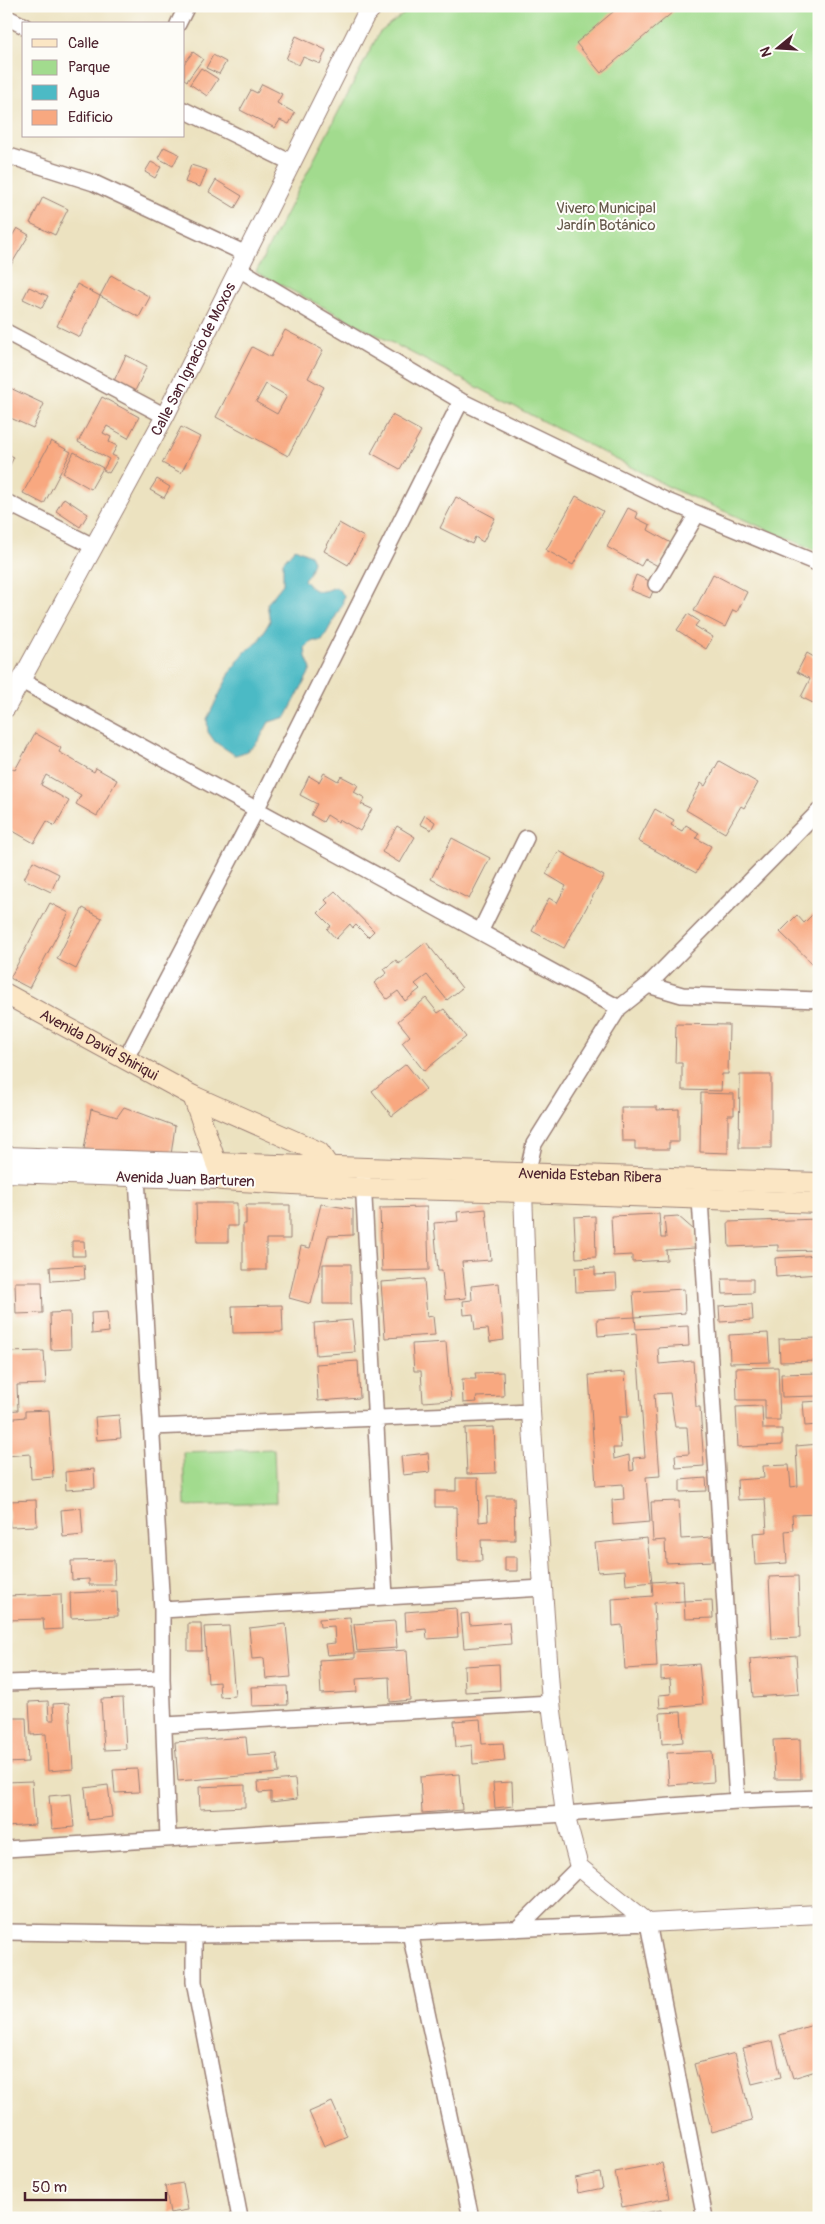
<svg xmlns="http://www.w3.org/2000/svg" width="825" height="2224" font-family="Pangolin,sans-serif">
	<rect width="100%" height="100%" fill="#fdfcf7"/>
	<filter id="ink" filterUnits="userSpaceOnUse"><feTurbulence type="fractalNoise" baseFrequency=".02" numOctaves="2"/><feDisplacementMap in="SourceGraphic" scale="10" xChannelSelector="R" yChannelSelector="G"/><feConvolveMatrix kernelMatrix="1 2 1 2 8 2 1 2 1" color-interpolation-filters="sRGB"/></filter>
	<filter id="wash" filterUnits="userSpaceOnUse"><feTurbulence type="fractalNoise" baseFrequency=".0096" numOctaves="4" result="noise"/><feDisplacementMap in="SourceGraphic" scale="20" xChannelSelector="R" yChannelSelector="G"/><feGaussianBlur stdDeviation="1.12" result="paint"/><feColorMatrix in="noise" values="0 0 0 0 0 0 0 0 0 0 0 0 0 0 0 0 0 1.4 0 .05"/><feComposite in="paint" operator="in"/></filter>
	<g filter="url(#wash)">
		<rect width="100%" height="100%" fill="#ece2c0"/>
		<path fill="#a2db8e" stroke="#767d5c" d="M414,6H819V552L673,489L256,272L379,33Z
			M274,1449L276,1503L185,1506L183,1452Z"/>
		<path fill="#4cbac5" stroke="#4b6c78" d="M295,548L310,555L313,561L309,574L304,580C315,594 320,593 336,587L344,595L342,605L322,641H313L305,647L306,657L311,669L286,717L269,722C259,740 256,750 235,755L215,742L208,732L207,719L232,669L245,652L258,642L270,621L267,604L283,584V562Z"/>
		<g id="blocks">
			<path fill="#f8a880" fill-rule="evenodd" d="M620,6H680L601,73L576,43Z
				M296,36L326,50L320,64L303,57L299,65L286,59Z
				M193,52L203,59L187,81L184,79V64Z
				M213,55L226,62L219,74L206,68Z
				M201,68L218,79L207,96L190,84Z
				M262,84L282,94L277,103L295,113L289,124L280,120L275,128L240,110L251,90L257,93Z
				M164,147L179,154L173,166L158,158Z
				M151,162L161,167L155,178L145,172Z
				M191,165L207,170L200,187L185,182Z
				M216,180L242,196L235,208L209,192Z
				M43,197L68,209L55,235L30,223Z
				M17,228L29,235L6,273V246Z
				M111,275L150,297L139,317L100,296Z
				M77,284L100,296L80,337L57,326Z
				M29,287L48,296L42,308L23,299Z
				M285,330L323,350L308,378L324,387L288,456L216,417L252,347L271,357ZM266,384L287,396L277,414L256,402Z
				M126,355L147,366L134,393L113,383Z
				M6,386L44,404L33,428L6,416Z
				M102,397L139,417L128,438L107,426L103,433L111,437L109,442L117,446L112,455L118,458L109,473L103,470L109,459L78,442Z
				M392,415L421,431L400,469L371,453Z
				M181,427L200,437L181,473L162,463Z
				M51,441L71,452L44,504L23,493Z
				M74,452L103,468L91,489L63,473Z
				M6,453L14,457L6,473Z
				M157,479L170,487L164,498L150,490Z
				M576,496L603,511L573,565L546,550Z
				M456,497L495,518L483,542L475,537L472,544L440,528Z
				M64,498L88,514L80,527L56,511Z
				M628,508L638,513L636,518L650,525L648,530L671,543L658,566L645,559L641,566L607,547Z
				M339,523L364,537L348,565L324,551Z
				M713,574L747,592L737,612L733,610L725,627L694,611Z
				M636,575L656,584L650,598L630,590Z
				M688,614L699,621L695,626L713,637L706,649L677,630Z
				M807,653L819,660V706L801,697L810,679L797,672Z
				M35,733L61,748L59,752L94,772L96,768L117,780L97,816L76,804L81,795L46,775L41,785L69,801L55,826L47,821L34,843L6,827V774L10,767L15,770Z
				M719,761L758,783L744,808L741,806L725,833L686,810L701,783L705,786Z
				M324,773L338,781L341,776L358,785L354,792L365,798L361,804L372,809L360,831L339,819L338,822L327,815L323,822L311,815L317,804L300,795L309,776L319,782Z
				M655,809L674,820L671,825L682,831L686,825L699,833L696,838L711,846L696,873L638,841Z
				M425,815L435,822L431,830L420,824Z
				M397,826L415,837L400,863L382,852Z
				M452,838L490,858L469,899L431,879Z
				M559,851L604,876L564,948L532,931L549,898L557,903L566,886L546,874Z
				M33,861L59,874L51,892L24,879Z
				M335,891L374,931L368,937L356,925L353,928L350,924L336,939L327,929L331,926L318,913L328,903L325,900Z
				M50,903L69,913L29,988L10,978Z
				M83,908L102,918L76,969L57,959Z
				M819,908V933L817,935L819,937V966L817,968L780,932L797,915L804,923Z
				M426,942L462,988L447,1000L427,975L415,984L420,989L405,1001L398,991L387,999L374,983L387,973L384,969L396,960L399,964Z
				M426,998L438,1013L444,1009L466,1037L424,1071L402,1043L410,1036L398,1021Z
				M676,1024L729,1025L728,1074H722L721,1091L682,1090V1063H675Z
				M406,1064L426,1089L392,1116L372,1091Z
				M740,1075H771V1148H739Z
				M701,1093L734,1094V1115H728V1153L700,1152Z
				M124,1107L175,1126L171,1155L84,1149L91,1109L117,1117Z
				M621,1107H657V1110L679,1109V1142H669V1149H635V1141H622Z
				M196,1203H237V1226H228V1242H197Z
				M321,1204L353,1209V1235L328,1236L311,1304L289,1298L301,1246L310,1248Z
				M246,1205H290V1239H266V1270H243V1224H246Z
				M427,1207L429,1270L382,1271L380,1208Z
				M486,1209L491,1260L462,1262L466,1298L445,1300L442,1271H438L434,1223L458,1221L457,1212Z
				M659,1214L661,1238H666L664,1217L678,1216L694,1230L695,1248L666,1250L667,1260L632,1262V1255L613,1256L611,1216Z
				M595,1216L596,1257L576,1258L574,1217Z
				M819,1219V1250L778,1251V1245L729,1247L728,1222Z
				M72,1241H84L85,1256H72Z
				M819,1255V1274L776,1277L775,1258Z
				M323,1264H351V1304H323Z
				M84,1265L85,1279L51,1281L50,1267Z
				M595,1267V1275L616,1274L617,1290L576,1292L575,1268Z
				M424,1279L427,1317L433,1316L435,1335L385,1338L381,1282Z
				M722,1279H753V1293L723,1294Z
				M15,1282H42L43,1313L16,1314Z
				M499,1283L504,1340L490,1342L488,1329L475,1330L473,1314L464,1315L463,1301L472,1300L471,1286Z
				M684,1289L685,1313L635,1317L633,1292Z
				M752,1304L753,1320L720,1322L719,1306Z
				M282,1305L283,1332L233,1333L232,1306Z
				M70,1312L71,1349L51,1350L50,1313Z
				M107,1312L109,1332L92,1334L91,1313Z
				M635,1317L636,1329L688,1326L689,1346L658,1348L659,1364L693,1361L696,1407H700L704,1466L676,1468L675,1455L689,1454L687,1427H675L670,1393L654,1394L660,1476L646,1477L650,1522L613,1525L612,1500L624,1499L623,1484L596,1486L589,1375L625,1372L628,1417H619L621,1448H613L614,1459L629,1455L630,1471L634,1470L633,1458L645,1457L636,1333L598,1336L597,1319Z
				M352,1320L355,1352L316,1355L314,1323Z
				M768,1333L770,1362L730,1363L729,1335Z
				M819,1338V1361L780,1362L779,1339Z
				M446,1342L451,1400L423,1402L421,1371H414L412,1344Z
				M44,1351L46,1384L17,1385L18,1410L6,1411V1352Z
				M358,1361L360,1398L318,1401L316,1364Z
				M778,1367L780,1420H765V1400H737L736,1368Z
				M503,1372L504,1396L476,1397L477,1402L463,1403L462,1379H476L475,1373Z
				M819,1373V1396L782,1397L781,1374Z
				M819,1401V1425L805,1426L803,1402Z
				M762,1406L763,1429H782V1445L738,1447L736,1407Z
				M49,1410L53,1477L31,1479L30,1454L6,1456V1419L25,1417V1411Z
				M119,1415L121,1438L97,1440L95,1417Z
				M494,1427L496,1473L467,1474L465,1428Z
				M819,1444V1514L792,1515L793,1530L785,1531L787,1563L755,1565L753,1533L767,1532L765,1499L738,1500L737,1480L764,1478L763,1466L789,1465L791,1487L798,1486L796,1446Z
				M428,1453L430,1472L403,1475L401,1456Z
				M94,1469L95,1488L66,1490L65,1472Z
				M456,1478H478L479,1522L488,1521L487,1497H514L515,1540H481L482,1561H458L457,1507H435V1491H456Z
				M706,1478L707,1491L680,1492V1480Z
				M36,1500L37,1526L10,1527L8,1501Z
				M679,1501L681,1539L712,1537L713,1561L666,1563L665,1540L653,1541L651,1502Z
				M81,1508L83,1535L63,1537L61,1510Z
				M647,1538L652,1582L626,1585L625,1570L598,1572L595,1543Z
				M505,1557H517V1571H505Z
				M114,1560L115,1585H89V1579L72,1580L71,1561Z
				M798,1576L800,1638L772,1639L769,1577Z
				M683,1580L684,1601L654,1603L657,1667L625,1669L622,1625L613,1626L612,1599L653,1596L652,1582Z
				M117,1591L118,1616L71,1618L70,1593Z
				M61,1594L62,1629L44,1630L43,1619L7,1620L6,1596Z
				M712,1600L713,1618L685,1619L684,1601Z
				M456,1608L458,1637L427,1639L426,1629L406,1631L405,1612Z
				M469,1613L470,1625L509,1622L511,1644L464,1648L461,1614Z
				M350,1617L354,1653L327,1655L325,1644L335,1643L334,1626L320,1627L319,1619Z
				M395,1621L397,1648L357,1651L354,1624Z
				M188,1623H201L202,1651H188Z
				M286,1624L291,1677L266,1679L264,1658L252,1659L249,1628Z
				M229,1626L235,1696L220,1697L219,1682L208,1683L204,1627Z
				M407,1650L410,1700L390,1702L389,1677L356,1679L357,1692L321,1694L319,1660L355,1658V1653Z
				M796,1655L799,1694L753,1697L750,1659Z
				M499,1664L500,1690L465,1692L464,1666Z
				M699,1664L703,1704L660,1708L659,1695L671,1694L670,1679L661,1680V1667Z
				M287,1686L288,1705L252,1706L251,1687Z
				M123,1698L126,1749L104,1750L101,1699Z
				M48,1701L49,1720H54L53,1704L69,1703L73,1769L48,1771L46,1734L31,1735L29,1702Z
				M681,1712L683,1742L662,1744L660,1713Z
				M6,1718H26L28,1762L6,1763Z
				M480,1719L482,1744L503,1743L505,1761L473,1764L472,1745L456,1747L454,1721Z
				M246,1737L248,1756L277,1754L279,1773L178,1781L175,1742Z
				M800,1739L801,1779H775L773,1740Z
				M712,1751L714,1782L669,1785L667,1753Z
				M137,1769L139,1792L115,1793L113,1770Z
				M459,1774L462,1810L422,1813L420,1777Z
				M295,1779L297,1799L271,1802V1792L259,1793L258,1782Z
				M32,1781L35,1825L6,1827V1782Z
				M512,1782L513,1806L495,1808L493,1783Z
				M108,1785L112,1817L88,1820L85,1788Z
				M245,1785V1807L200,1809L199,1787Z
				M71,1794L74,1827L52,1829L49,1796Z
				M816,2024L819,2034V2070L793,2078L780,2035Z
				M773,2041L781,2077L752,2084L743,2048Z
				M735,2053L752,2121L712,2132L694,2064Z
				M332,2102L347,2136L324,2146L309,2112Z
				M662,2163L669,2198L622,2207L615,2172Z
				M600,2173L603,2188L578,2193L575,2178Z
				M183,2183L188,2210L170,2213L165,2186Z
				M661,2210L662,2218H624V2217Z"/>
		</g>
	</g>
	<g filter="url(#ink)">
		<use href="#blocks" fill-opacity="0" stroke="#9b8076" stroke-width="1"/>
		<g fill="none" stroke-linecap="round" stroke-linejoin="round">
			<g stroke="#9b8076" stroke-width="18">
				<path id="minor" d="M6,17L24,26
					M178,24L187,6
					M184,110L292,163
					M6,155L94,183L246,254
					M239,269L461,401L667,501L819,564
					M6,332L165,416
					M6,502L93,546
					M656,584L697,514
					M20,680L619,1008
					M480,932L526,838
					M648,985L682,995L819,1000
					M125,1060L256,810L461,401
					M137,1177L162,1610V1678L168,1838
					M363,1179L385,1597
					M525,1183L534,1144L619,1008L648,985L819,811
					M700,1199L737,1801
					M152,1427L531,1412
					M162,1610L543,1588
					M6,1683L162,1678
					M165,1725L551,1703
					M6,1849L565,1814L737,1801L819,1798
					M517,1929L579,1867
					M6,1932L194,1935L410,1933L648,1923L705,2218
					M410,1933L471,2218
					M194,1935V1982L240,2218"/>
			</g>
			<g stroke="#9b8076" stroke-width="20">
				<g id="tertiary">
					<path id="s1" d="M6,708L165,416L365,16L374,6"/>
					<path d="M6,1156L216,1163"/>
					<path d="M6,1173L222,1180"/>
					<path d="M523,1192L531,1412L543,1588L551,1703L565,1814L579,1867L648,1923L819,1914"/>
				</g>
			</g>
			<g stroke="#9b8076" stroke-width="22">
				<g id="secondary">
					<path id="s2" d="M6,994L193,1096L319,1152L329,1167L328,1176"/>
					<path d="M193,1096L222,1180L364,1188L523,1192L819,1203"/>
					<path id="s3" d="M216,1163L819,1183"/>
				</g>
			</g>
			<use href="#minor" stroke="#fff" stroke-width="15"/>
			<use href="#tertiary" stroke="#fff" stroke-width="18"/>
			<use href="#secondary" stroke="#fbe6c4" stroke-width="20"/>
		</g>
	</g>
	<g text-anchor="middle" stroke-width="4" stroke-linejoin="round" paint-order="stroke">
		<g font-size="15" fill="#645749" stroke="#fdfcf7">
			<text x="606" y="213">Vivero Municipal<tspan x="606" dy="17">Jardín Botánico</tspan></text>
		</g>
		<g font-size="15" fill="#4a1f2b" stroke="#fdfcf7">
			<text dy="5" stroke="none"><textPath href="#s1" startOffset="396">Calle San Ignacio de Moxos</textPath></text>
			<text dy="5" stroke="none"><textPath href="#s2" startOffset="106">Avenida David Shiriqui</textPath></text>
			<text dy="5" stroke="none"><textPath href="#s3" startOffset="374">Avenida Esteban Ribera</textPath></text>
			<text transform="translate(185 1179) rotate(2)" y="5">Avenida Juan Barturen</text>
		</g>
	</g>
	<rect width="825" height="2224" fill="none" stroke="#fdfcf7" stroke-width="25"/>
	<rect x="22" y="22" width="162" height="115" fill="#fdfcf7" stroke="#b5a4a5"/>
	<rect x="32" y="39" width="25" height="8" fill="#fbe6c4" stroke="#b5a4a5"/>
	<text x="68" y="48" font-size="15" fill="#4a1f2b">Calle</text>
	<rect x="32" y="60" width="25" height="15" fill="#a2db8e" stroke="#b5a4a5"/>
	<text x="68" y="72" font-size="15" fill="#4a1f2b">Parque</text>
	<rect x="32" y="85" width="25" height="15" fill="#4cbac5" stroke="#b5a4a5"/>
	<text x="68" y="98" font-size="15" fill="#4a1f2b">Agua</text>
	<rect x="32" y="110" width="25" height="15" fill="#f8a880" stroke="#b5a4a5"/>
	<text x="68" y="122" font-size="15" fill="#4a1f2b">Edificio</text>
	<g transform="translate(778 48) rotate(252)" stroke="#fdfcf7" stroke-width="4" paint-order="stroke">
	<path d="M0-4L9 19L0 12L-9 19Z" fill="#4a1f2b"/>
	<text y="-8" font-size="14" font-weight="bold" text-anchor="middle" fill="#4a1f2b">N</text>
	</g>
	<path d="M25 2192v8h141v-8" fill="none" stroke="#4a1f2b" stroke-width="2.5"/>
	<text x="32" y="2192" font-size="15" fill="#4a1f2b" stroke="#fdfcf7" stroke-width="4" paint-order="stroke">50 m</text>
</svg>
